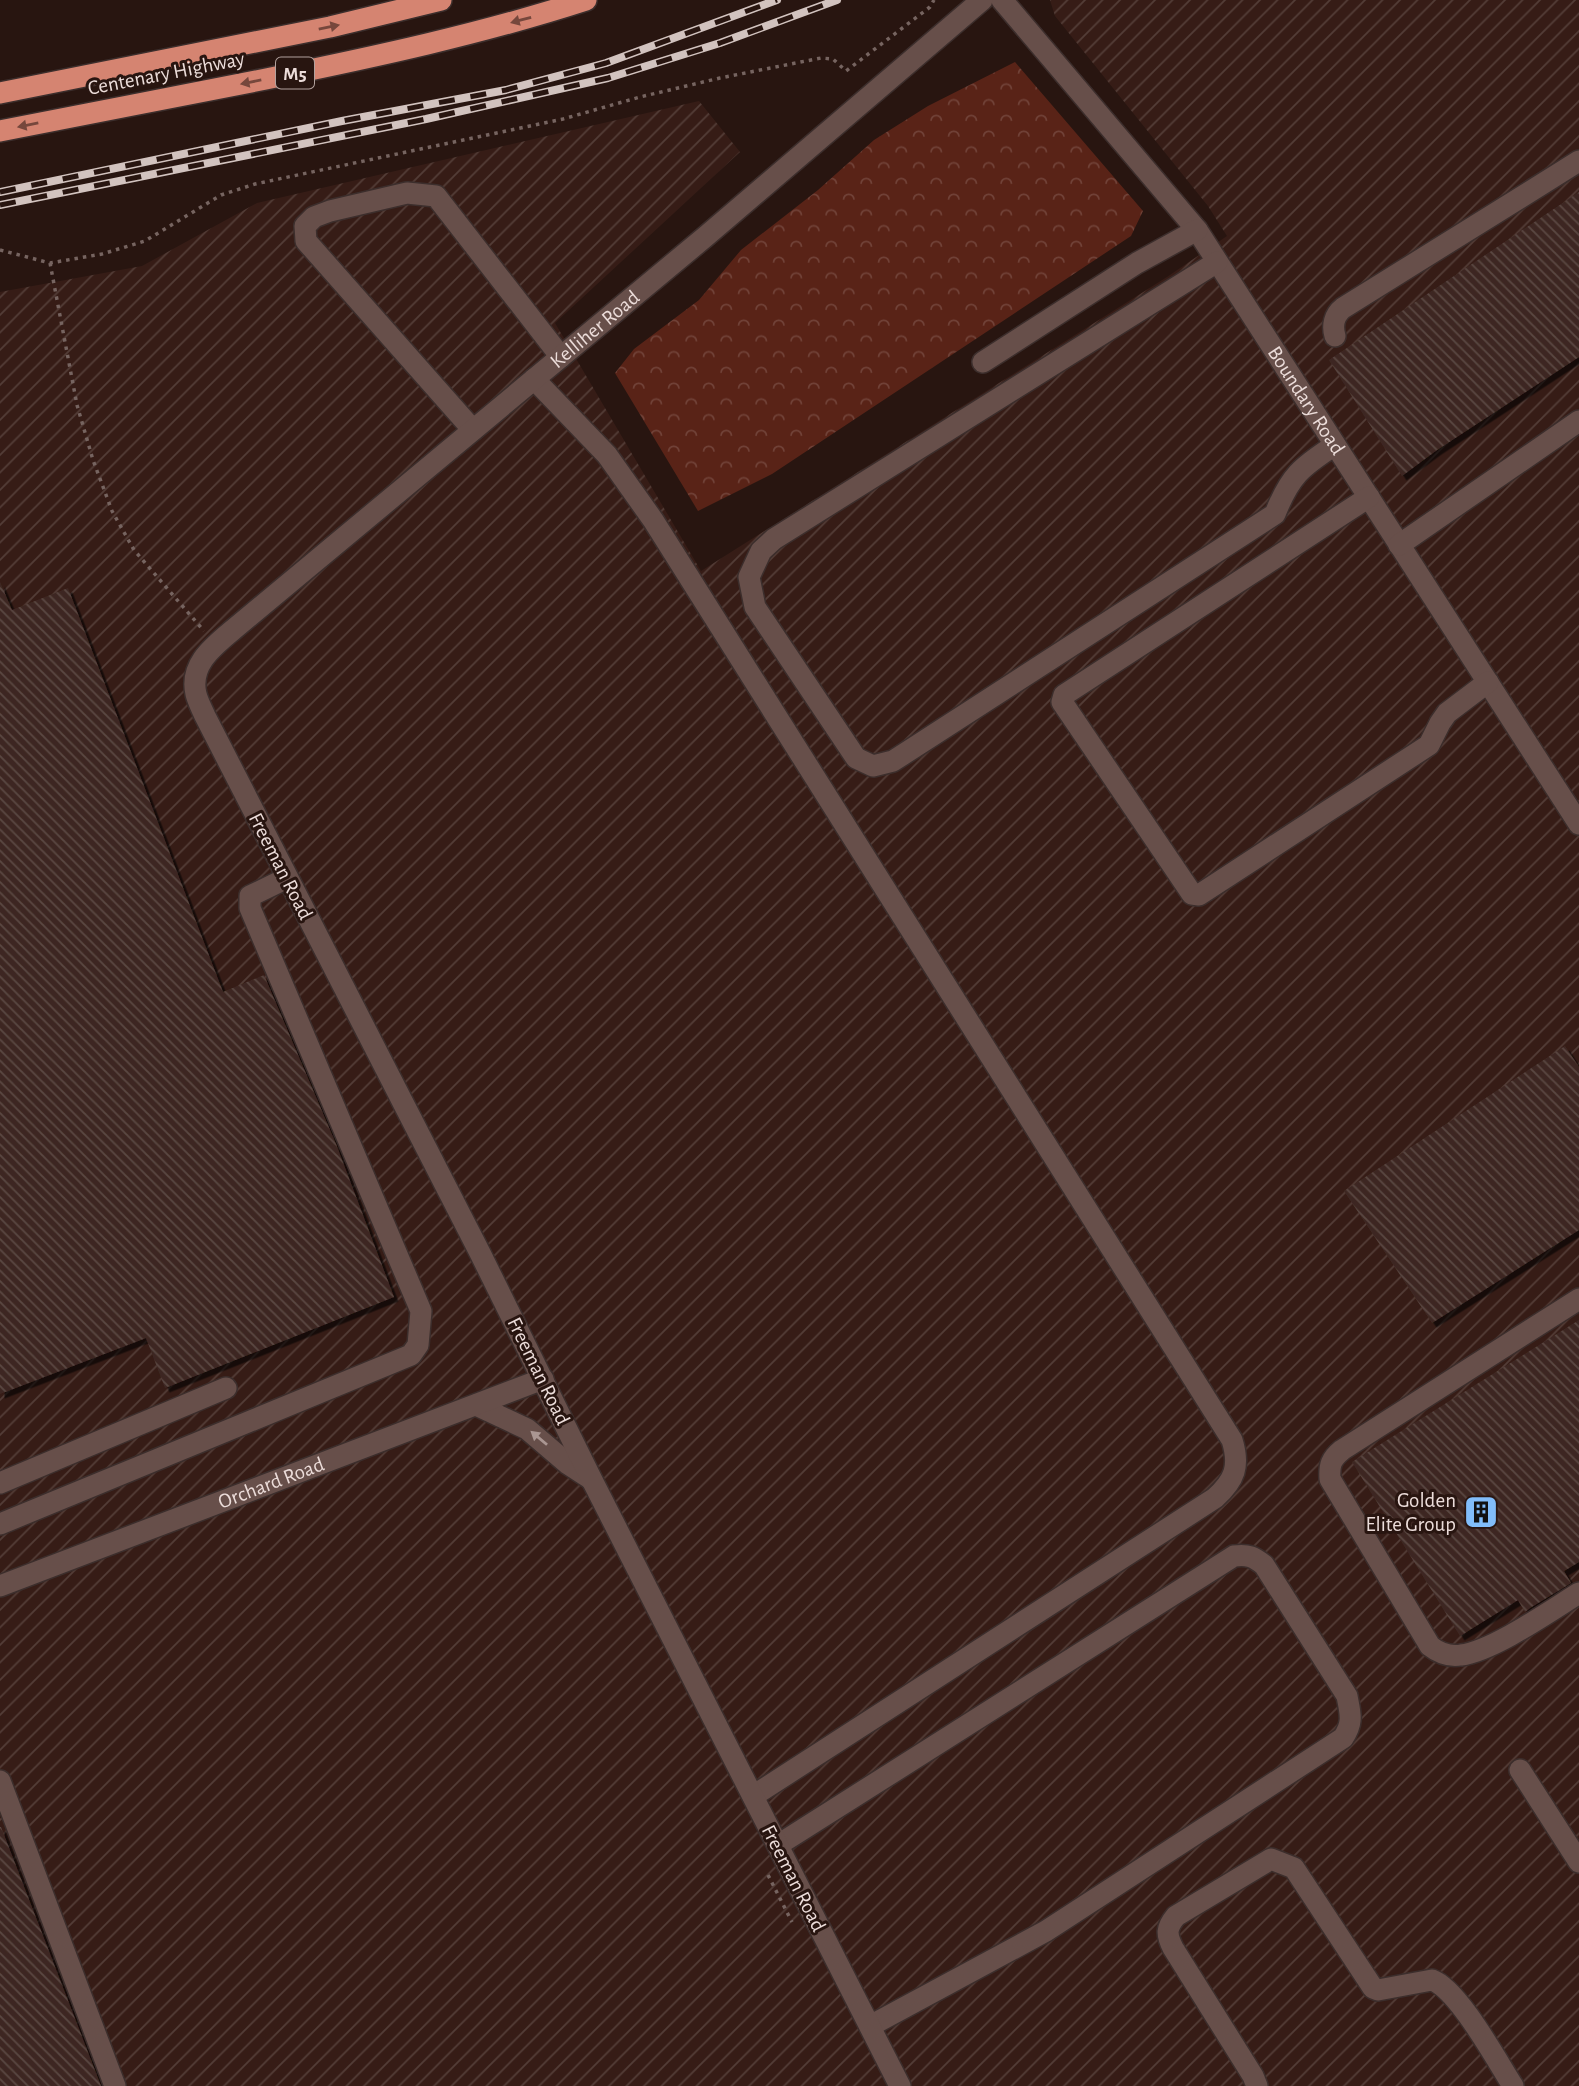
<svg xmlns="http://www.w3.org/2000/svg" width="1579" height="2086" font-family="'Alegreya Sans',sans-serif">
	<defs>
		<pattern id="industrial-furrows" width="10" height="10" patternUnits="userSpaceOnUse" patternTransform="scale(1.75)"><rect width="10" height="10" fill="#361c16"/><path d="M-1 1l2-2M0 10L10 0M9 11l2-2" fill="none" stroke="#533d37"/></pattern>
		<pattern id="forest-crowns" width="20" height="18" patternUnits="userSpaceOnUse" patternTransform="scale(1.75)"><rect width="20" height="18" fill="#592317"/><path d="M2 6a3 3 0 1 1 6 0M12 15a3 3 0 1 1 6 0" fill="none" stroke="#714238"/></pattern>
		<pattern id="building-back-hatch" width="6" height="6" patternUnits="userSpaceOnUse" patternTransform="scale(1.75)"><rect width="6" height="6" fill="#3e2823"/><path d="M-1 5l2 2M0 0l6 6M5-1l2 2" fill="none" stroke="#5a4742"/></pattern>
		<filter id="shadow"><feDropShadow dx="4.5" dy="4.5" stdDeviation="0" flood-color="#0009"/></filter>
	</defs>
	<rect width="100%" height="100%" fill="#281510"/>
	<path fill="url(#industrial-furrows)" d="M1050,0H1579V2086H0V292L142,266L257,203L699,101L740,152L555,323L701,571L1167,277L1227,236L1208,206L1055,16Z"/>
	<path fill="url(#forest-crowns)" d="M1015,62L1143,211L1131,236L772,474L698,511L615,373L634,349L699,300L741,250L818,190L874,140L928,106Z"/>
	<path fill="url(#building-back-hatch)" filter="url(#shadow)" d="M1579,192V357L1437,450L1402,476L1329,360Z
		M0,582L12,610L68,588L223,992L264,975L336,1144L394,1297L165,1388L146,1338L0,1394Z
		M1565,1046L1579,1067V1230L1432,1323L1344,1191Z
		M1579,1320V1562L1564,1571L1571,1583L1530,1608L1525,1612L1518,1600L1460,1636L1352,1462Z
		M0,1827H1L101,2086H0Z"/>
	<g fill="none" stroke-linecap="round" stroke-linejoin="round">
		<g stroke="#3c2e2c" stroke-width="24">
			<g id="minor">
				<path id="s1" d="M1002,0L1197,230L1579,824"/>
				<path d="M1217,262L774,539L761,551L749,577L755,607L856,758L873,766L893,761L1275,514C1290,476 1301,467 1335,445"/>
				<path d="M1335,336C1332,326 1334,315 1343,308L1579,161"/>
				<path d="M983,362L1137,263L1197,230"/>
				<path d="M534,379L607,455L653,520L1232,1440C1240,1466 1235,1480 1215,1498L753,1796"/>
				<path d="M473,430L306,241L305,226L314,217L330,211L407,193L436,196L561,357"/>
				<path d="M1369,497L1064,695L1062,702L1192,894L1199,895L1429,745L1440,723L1447,713L1488,682"/>
				<path d="M1399,545L1579,421"/>
				<path d="M1579,1299L1342,1450C1331,1459 1329,1465 1330,1479L1430,1646C1439,1653 1449,1657 1461,1655C1493,1651 1550,1611 1579,1593"/>
				<path d="M476,1405L527,1429L568,1464L591,1479"/>
				<path d="M0,1483L226,1388"/>
				<path d="M0,1524L411,1355L418,1345L421,1311L250,908V896L287,878"/>
				<path id="s2" d="M0,1586L543,1379"/>
				<path d="M1520,1770L1579,1862"/>
				<path d="M0,1781L115,2086"/>
				<path d="M778,1845L1234,1556C1248,1554 1254,1557 1264,1565L1347,1696C1350,1713 1354,1722 1343,1738L1046,1931L870,2026"/>
				<path id="s3" d="M900,2086L592,1480L480,1253L205,716C202,709 198,702 196,694C189,664 214,646 234,629L705,237L982,0"/>
				<path d="M1257,2086L1253,2076L1173,1948C1166,1934 1166,1928 1176,1916L1271,1859L1294,1868L1373,1988L1378,1990L1432,1980C1458,1989 1497,2061 1513,2086"/>
			</g>
		</g>
		<g stroke="#3c2e2c" stroke-width="24">
			<path id="highway" d="M0,93L330,27L441,0
				M0,131C89,114 177,96 266,79C374,57 481,34 586,0"/>
		</g>
		<path stroke="#766460" stroke-width="3.5" stroke-dasharray="3.5 5" stroke-linecap="butt" d="M0,250L50,263L102,254L145,241L221,195L255,184L563,119L640,97L720,78L821,58L833,59L846,71L930,7L934,0
			M50,263L77,405L93,460L112,511L134,550L204,631
			M768,1875L792,1922"/>
		<use href="#minor" stroke="#674f4a" stroke-width="21"/>
		<use href="#highway" stroke="#d58471" stroke-width="21"/>
		<g stroke="#d2c3bf" stroke-width="8">
			<path id="rail" d="M0,192L342,121L506,90L606,63L777,0
				M0,205L426,119L608,78L720,43L837,0"/>
		</g>
		<use href="#rail" stroke="#281510" stroke-width="5" stroke-dasharray="16" stroke-linecap="butt"/>
	</g>
	<defs><path id="oneway-solid" d="M-6-.8H1V-3.2L6.5 0L1 3.2V.8H-6Z" transform="scale(1.75)"/></defs>
	<g fill="#76473c">
		<use href="#oneway-solid" transform="translate(521 20) rotate(165)"/>
		<use href="#oneway-solid" transform="translate(329 27) rotate(-12)"/>
		<use href="#oneway-solid" transform="translate(251 82) rotate(169)"/>
		<use href="#oneway-solid" transform="translate(28 125) rotate(169)"/>
	</g>
	<use fill="#aa9692" href="#oneway-solid" transform="translate(539 1438) rotate(-140)"/>
	<defs>
		<g id="building-square" transform="scale(1.75)"><rect x="-9" y="-9" width="18" height="18" rx="4" fill="#81bdfa" stroke="#281510"/><path d="M-4-6H4V6H1V3H-1V6H-4ZM-2.5-4.3h1.7v1.8h-1.7ZM.8-4.3h1.7v1.8H.8ZM-2.5-1h1.7V.8h-1.7ZM.8-1h1.7V.8H.8Z" fill="#111"/></g>
	</defs>
	<g fill-rule="evenodd">
		<use href="#building-square" x="1481" y="1512"/>
	</g>
	<g text-anchor="middle" stroke-width="6" stroke-linejoin="round" paint-order="stroke">
		<rect fill="#281510" stroke="#b1a19d" stroke-width="2" x="276" y="57.5" width="38" height="31" rx="5"/>
		<g font-size="19" font-weight="bold" fill="#ecddda">
			<text x="295" y="80">M5</text>
		</g>
		<g font-size="21" fill="#ecddda" stroke="#281510">
			<text transform="translate(166 73) rotate(-11)" y="7">Centenary Highway</text>
			<text dy="7" stroke="none"><textPath href="#s3" startOffset="2109">Kelliher Road</textPath></text>
			<text dy="7" stroke="none"><textPath href="#s1" startOffset="504">Boundary Road</textPath></text>
			<text transform="translate(281 866) rotate(63)" y="7">Freeman Road</text>
			<text transform="translate(539 1371) rotate(64)" y="7">Freeman Road</text>
			<text dy="7" stroke="none"><textPath href="#s2" startOffset="290">Orchard Road</textPath></text>
			<text transform="translate(794 1878) rotate(63)" y="7">Freeman Road</text>
		</g>
		<g font-size="21" fill="#ecddda" stroke="#281510" text-anchor="end">
			<text x="1456" y="1507">Golden<tspan x="1456" dy="24">Elite Group</tspan></text>
		</g>
	</g>
</svg>
